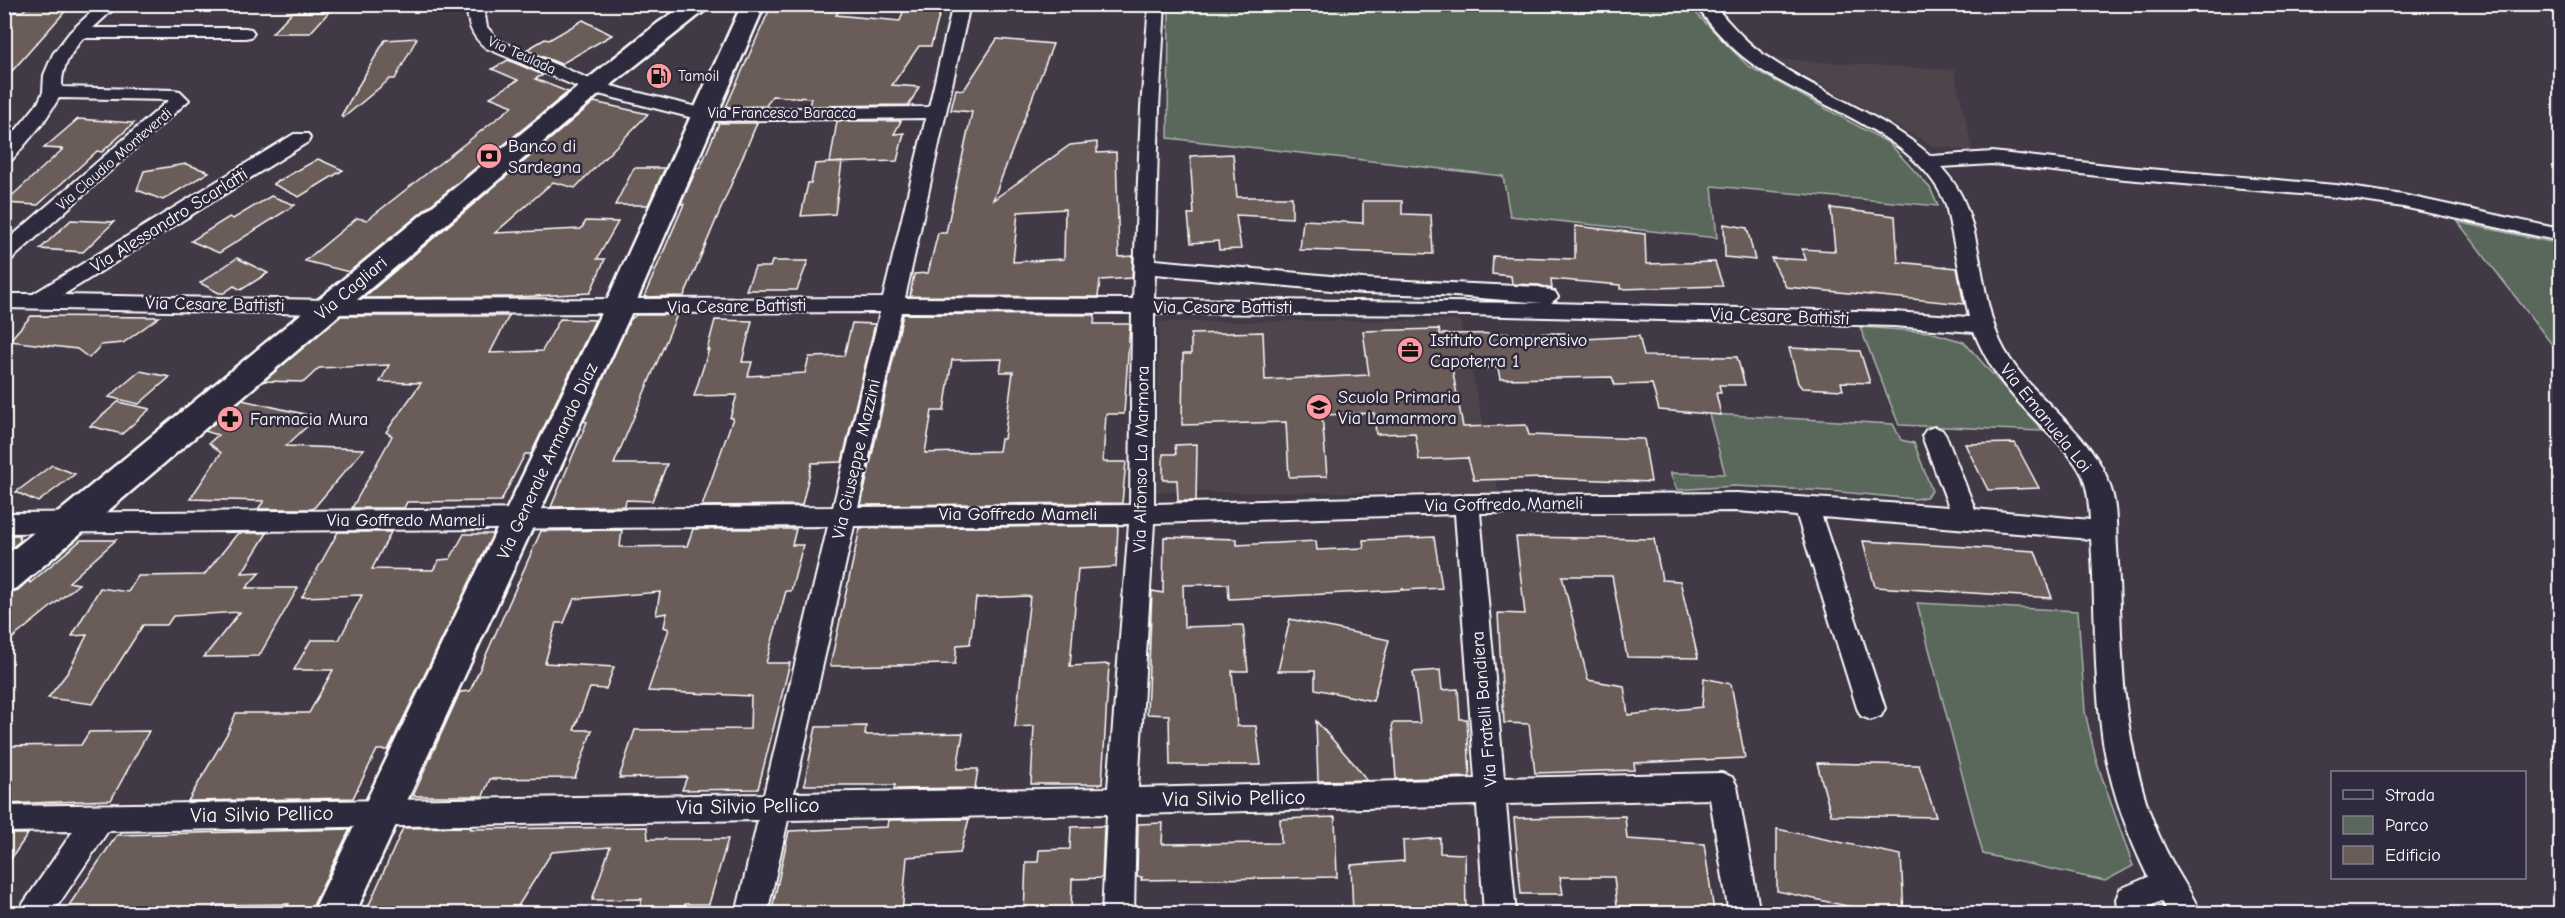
<svg xmlns="http://www.w3.org/2000/svg" width="2565" height="918" font-family="'Comic Neue',sans-serif">
	<rect width="100%" height="100%" fill="#413945"/>
	<filter id="ink" filterUnits="userSpaceOnUse"><feTurbulence type="fractalNoise" baseFrequency=".0167" numOctaves="2"/><feDisplacementMap in="SourceGraphic" scale="12" xChannelSelector="R" yChannelSelector="G"/><feConvolveMatrix kernelMatrix="1 2 1 2 8 2 1 2 1" color-interpolation-filters="sRGB"/></filter>
	<g filter="url(#ink)">
		<path fill="#4d444b" d="M1775,59L1954,70L1973,151L1933,146Z
			M1460,320L1499,493L1156,492L1159,322Z"/>
		<path fill="#5a675c" stroke="#acb3ae" stroke-width="1.5" d="M1169,5H1688L1748,66L1889,143L1930,188L1938,206L1712,186L1717,238L1510,216L1503,176L1168,138Z
			M2458,222L2560,244V355Z
			M1860,327L1930,332L1964,342L2043,431L1899,425Z
			M1709,414L1893,424L1901,440L1914,443L1932,491L1926,497L1914,499L1830,491L1734,486L1677,490L1670,473L1725,474Z
			M1917,603L2078,611L2085,712L2097,763L2133,866L2105,881L1983,854Z"/>
		<path fill="#6a5c58" stroke="#fff" stroke-width="1.5" fill-rule="evenodd" d="M772,4H843L836,15L900,21L905,6L942,5L931,46H919L892,85L919,87L909,105L809,106L811,98L772,96L766,106L726,107Z
			M65,5L63,8L69,7L4,80V12L23,11L26,8Z
			M292,12H329L310,33H272Z
			M583,20L612,35L561,64L526,50L545,39L549,40Z
			M417,38L395,79H390L343,118L341,116L385,40Z
			M997,39L1053,44L993,200L1070,145L1097,142V153L1116,152L1119,257L1133,256L1132,278L1100,280L1098,297L910,296L914,274L928,273L938,233H946L972,112L951,110L956,89L964,90ZM1065,209L1064,259L1013,262L1018,212Z
			M508,60L543,75L535,79L568,92L349,272L305,261L357,218L367,220L513,106L490,97L518,80L492,69Z
			M594,102L648,114L575,188L553,182L495,233L581,229L586,221L618,222L597,259H605L590,293L518,297L363,298Z
			M78,119L134,123L102,152L97,151L38,205L4,203L63,149L44,148Z
			M837,121H901L894,134L904,133L897,161L830,163Z
			M719,123H757L684,296L644,297L684,204H681L697,168H700Z
			M1233,154L1237,197H1292V218L1236,215L1241,249L1219,250L1218,241L1191,243L1188,214H1194L1190,156Z
			M318,159L343,170L299,197L273,184Z
			M842,162L835,214L801,216L808,183H811L815,164Z
			M186,164L209,172L163,200L137,190L144,171Z
			M634,168H665L648,205H615Z
			M271,196L295,205L219,253L191,241L229,217L233,219Z
			M1363,201H1402V214L1431,215L1433,254L1300,250L1303,220L1363,223Z
			M1831,208L1895,216L1898,262L1957,268L1964,304L1786,287L1771,258L1806,260L1802,249L1835,251Z
			M71,220L114,222L83,252L40,249Z
			M1724,224L1747,228L1755,260L1725,257Z
			M1575,226L1645,234L1646,264L1715,262L1723,286L1620,289V285L1551,279L1552,289L1539,285L1512,284L1511,276L1492,274L1493,256L1575,259Z
			M237,258L268,273L241,290L234,286L224,293H219L200,283Z
			M772,261H808L797,290H746L755,267H770Z
			M903,314L1095,315L1094,324H1130L1124,414H1106L1103,462H1126L1122,503L861,505ZM1002,359L1000,372H1013L1004,439H1001L999,451L925,453L932,411H944L952,360Z
			M636,315H677L614,464H667L652,501L626,500L625,506L551,507L587,422L584,421L630,320Z
			M31,316L159,317L123,343L101,345L89,358L77,349L9,341Z
			M341,316H509L490,353L542,351L560,319L595,320L531,454H525L501,501L407,502L404,508H352L392,436L386,432L421,383L380,382L389,365L319,368L304,382L264,381Z
			M715,320L752,321L742,362H752L748,376L805,373L809,357L844,356L852,323L875,324L842,462L812,463L802,505L702,506L733,418H730L737,395L694,396L709,349L707,350Z
			M1439,329L1440,334L1565,333L1566,340L1639,336L1644,356L1737,357L1745,385H1719L1721,393H1716L1721,415L1659,410L1652,384L1615,385L1612,377L1500,379L1498,368H1452L1463,427L1526,425L1529,435L1644,439L1651,482L1547,478L1474,480L1468,458L1419,460L1415,433L1376,434L1374,413L1322,415L1327,476L1289,477L1286,422L1182,425L1183,354H1191V334L1263,332L1265,380L1369,375L1363,331Z
			M1789,348L1860,351L1870,383L1841,382L1843,390L1802,388L1798,383Z
			M140,371L170,377L139,404L109,397Z
			M242,400L317,417L286,446L364,449L313,509H258L264,501L190,499L221,453L209,443L218,435L205,431Z
			M118,402L150,409L122,434L90,426Z
			M2015,443L2039,488L1988,490L1965,444Z
			M1197,444L1196,501H1178L1177,480H1163V454H1176L1175,445Z
			M52,465L75,474L38,502L16,492Z
			M1118,526L1116,567L1078,569L1070,666L1109,664L1102,784H1031L1034,726L1015,727L1030,596L976,598L970,644L957,645L955,664L830,666L860,528Z
			M693,529H796L792,545H803L791,591H786L766,663H790L758,789L682,790L687,777L619,778L635,730L750,729L751,696L648,691L669,629L664,627L667,613L656,615L660,592L574,599L564,623H556L545,663L614,667L606,689L590,688L574,730H592L575,778L490,779L483,796H413L460,692L470,691L541,531L622,530L620,547L687,546Z
			M338,532H391L372,569L433,570L439,560L450,559L464,534H493L388,750H377L353,798L188,801L227,734L236,713H309L333,670H294L311,640H339L362,595L302,597Z
			M238,533H267L242,573L260,572L246,588H298L259,656L204,657L240,612L173,616L167,625H143L93,704L48,698L68,672L87,635L72,636L100,588L128,592L138,576L204,575Z
			M4,535H19L20,541L4,554Z
			M1164,537L1237,539V545L1316,541L1317,550L1364,548L1363,540L1434,537L1442,588L1403,590V588L1402,590L1229,599L1228,584L1183,585L1184,627L1243,625L1248,671H1232L1237,726H1256L1261,765H1170L1169,715L1147,714L1152,591L1163,593Z
			M1516,537L1654,539L1662,580L1680,581L1698,658L1627,657L1612,576H1562L1588,680L1624,686L1628,715L1702,707L1704,678L1731,684L1745,758L1634,763L1635,770L1535,773L1529,724L1504,723L1498,613L1525,614Z
			M81,540H116L69,582L79,584L4,645V594L18,590L29,580L30,583Z
			M1863,541L2035,551L2052,598L1875,587Z
			M1290,619L1389,640L1373,701L1315,689V671H1278Z
			M1440,670L1442,690L1458,689L1460,719H1467L1470,777L1396,779L1392,723H1420L1413,672Z
			M1316,721L1355,765L1367,780L1318,781Z
			M866,726L865,735L963,733L957,769H978L975,788L894,789L895,785H804L816,727Z
			M149,731L111,800L4,804V746L81,745L89,732Z
			M1817,763L1919,765L1936,817L1831,815Z
			M1625,816L1627,839L1704,844L1714,912L1617,906L1614,877H1560L1563,894H1521L1514,818Z
			M1335,817L1337,877L1141,880L1142,877H1137L1138,824L1163,823L1162,844L1281,843L1280,819Z
			M969,819L960,853L907,857L902,914H771L789,831L887,827L888,820Z
			M1104,826L1102,878L1072,879L1071,914H1024L1026,862H1038L1039,850L1070,849L1071,827Z
			M471,827L470,829L647,827L648,839H728L709,904H685L683,914H638L642,899L592,900L610,847L552,852L513,914H365L403,828Z
			M350,829L309,914H285L289,904L215,905L210,914H63L117,835Z
			M1777,829L1901,855L1904,914H1884L1777,891Z
			M4,834H28L4,869Z
			M1440,838V853L1465,854L1466,914H1353L1351,865L1404,861L1403,841Z"/>
		<g fill="none" stroke-linecap="round" stroke-linejoin="round">
			<g stroke="#fff" stroke-width="4">
				<path id="street" d="M100,4H119L93,28H245L251,29L254,33L251,37L245,38H83C71,53 61,67 62,87L174,90L180,91L189,100L11,260L4,261V243L169,100L59,98L43,123L11,161L4,163V145L38,103L43,92L44,75L53,54L70,32Z
					M467,4H483L487,27L498,40L599,83L705,109L929,107L953,4H970L905,298L1133,299L1141,108L1149,4H1165L1159,108L1155,260L1363,279L1539,287L1555,292L1558,297L1551,303L1893,312L1969,317L1946,205C1920,136 1818,107 1760,69C1735,53 1712,28 1695,4H1713C1731,25 1749,46 1773,61C1824,95 1884,115 1931,156L1992,152L2125,167L2336,185L2403,195L2560,229V241L2403,207L2336,197L2125,179L1992,164L1941,167C1949,176 1957,186 1962,197C1983,242 1980,296 2000,341C2026,398 2093,428 2111,489C2117,507 2116,529 2117,548C2121,600 2120,654 2126,706C2132,752 2142,800 2162,842C2173,867 2190,889 2201,914H2168L2161,901L2148,907L2149,914H2118L2116,899L2120,889L2148,877C2127,834 2111,789 2103,742C2093,675 2096,607 2091,539L1822,517L1885,708L1881,716L1871,720L1861,716L1857,708L1797,516L1737,511L1480,513L1504,778L1722,773L1732,777L1737,786L1760,914H1729L1710,799L1506,804L1516,914H1484L1477,805L1136,814L1134,914H1102L1107,814L788,820L767,914H736L758,820L108,831L52,914H19L23,904L73,831L4,832V806L764,794L828,526L4,533V513L833,507L880,312L329,314L4,308V294H33L294,134H308L310,138L308,142L63,295L329,300L883,298L926,118L705,121L587,91L486,48C471,36 467,23 467,4ZM1155,274L1363,293L1442,295L1542,303L1154,299ZM901,312L1132,313L1130,505L858,507ZM1154,313L1470,315L1893,326L1974,332C1986,362 2005,389 2028,412C2046,431 2070,451 2082,475C2088,489 2089,505 2090,520L1975,509L1946,436L1942,430L1934,427L1926,430L1922,436L1949,507L1737,493L1467,495L1154,504ZM1455,514L1475,779L1138,788L1154,523ZM1129,524L1108,788L794,793L854,526Z"/>
			</g>
			<g stroke="#fff" stroke-width="5">
				<path id="secondary" d="M686,4H713L602,92L17,588L4,592V557L584,82L658,23Z
					M742,4H765L634,307L355,914H312L604,307Z"/>
			</g>
			<use href="#street" fill="#2f2a3d" fill-rule="evenodd"/>
			<use href="#secondary" fill="#2f2a3d" fill-rule="evenodd"/>
		</g>
	</g>
	<defs>
		<g id="fuel-disc" transform="scale(1.35)"><circle r="9.5" fill="#ff9aa2" stroke="#2f2a3d"/><path d="M-5.5-6h7V0h2V4h1.3V-2.5L3-4.5l.8-.8L6-3V5H2.5V1h-1V6h-7ZM-4.2-4.7v3.2H.2V-4.7Z" fill="#111"/></g>
		<g id="bank-disc" transform="scale(1.35)"><circle r="9.5" fill="#ff9aa2" stroke="#2f2a3d"/><path d="M-6-4H6V4H-6ZM0-2.3a2.3 2.3 0 1 0 0 4.6a2.3 2.3 0 1 0 0-4.6Z" fill="#111"/></g>
		<g id="office-disc" transform="scale(1.35)"><circle r="9.5" fill="#ff9aa2" stroke="#2f2a3d"/><path d="M-6-3h4V-5.5h4V-3h4V5H-6ZM-1-4.5V-3h2v-1.5ZM-6 0V1H6V0Z" fill="#111"/></g>
		<g id="school-disc" transform="scale(1.35)"><circle r="9.5" fill="#ff9aa2" stroke="#2f2a3d"/><path d="M0-5L7-2L0 1L-7-2ZM-4 1L0 2.5L4 1V4Q0 6-4 4Z" fill="#111"/></g>
		<g id="pharmacy-disc" transform="scale(1.35)"><circle r="9.5" fill="#ff9aa2" stroke="#2f2a3d"/><path d="M-2-6h4v4h4v4h-4v4h-4v-4h-4v-4h4Z" fill="#111"/></g>
	</defs>
	<g fill-rule="evenodd">
		<use href="#fuel-disc" x="659" y="76"/>
		<use href="#bank-disc" x="489" y="156"/>
		<use href="#office-disc" x="1410" y="350"/>
		<use href="#school-disc" x="1319" y="407"/>
		<use href="#pharmacy-disc" x="230" y="419"/>
	</g>
	<g text-anchor="middle" stroke-width="5" stroke-linejoin="round" paint-order="stroke">
		<g font-size="15" fill="#fff" stroke="#2f2a3d">
			<text transform="translate(522 55) rotate(24)" y="5">Via Teulada</text>
			<text x="782" y="118">Via Francesco Baracca</text>
			<text transform="translate(114 159) rotate(-41)" y="5">Via Claudio Monteverdi</text>
		</g>
		<g font-size="15" fill="#fff" stroke="#2f2a3d" text-anchor="start">
			<text x="678" y="81">Tamoil</text>
		</g>
		<g font-size="18" fill="#fff" stroke="#2f2a3d" text-anchor="start">
			<text x="508" y="152">Banco di<tspan x="508" dy="21">Sardegna</tspan></text>
			<text x="1430" y="346">Istituto Comprensivo<tspan x="1430" dy="21">Capoterra 1</tspan></text>
			<text x="1338" y="403">Scuola Primaria<tspan x="1338" dy="21">Via Lamarmora</tspan></text>
			<text x="250" y="425">Farmacia Mura</text>
		</g>
		<g font-size="18" fill="#fff" stroke="#2f2a3d">
			<text transform="translate(169 220) rotate(-32)" y="6">Via Alessandro Scarlatti</text>
			<text transform="translate(351 288) rotate(-40)" y="6">Via Cagliari</text>
			<text transform="translate(215 304) rotate(1)" y="6">Via Cesare Battisti</text>
			<text transform="translate(737 306) rotate(-1)" y="6">Via Cesare Battisti</text>
			<text x="1223" y="313">Via Cesare Battisti</text>
			<text transform="translate(1780 316) rotate(2)" y="6">Via Cesare Battisti</text>
			<text transform="translate(2046 418) rotate(51)" y="6">Via Emanuela Loi</text>
			<text transform="translate(856 459) rotate(-77)" y="6">Via Giuseppe Mazzini</text>
			<text transform="translate(1141 459) rotate(-89)" y="6">Via Alfonso La Marmora</text>
			<text transform="translate(547 461) rotate(-65)" y="6">Via Generale Armando Diaz</text>
			<text transform="translate(1504 504) rotate(-1)" y="6">Via Goffredo Mameli</text>
			<text x="1018" y="520">Via Goffredo Mameli</text>
			<text x="406" y="526">Via Goffredo Mameli</text>
			<text transform="translate(1484 709) rotate(-95)" y="6">Via Fratelli Bandiera</text>
		</g>
		<g font-size="21" fill="#fff" stroke="#2f2a3d">
			<text transform="translate(1234 798) rotate(-1)" y="7">Via Silvio Pellico</text>
			<text transform="translate(748 806) rotate(-1)" y="7">Via Silvio Pellico</text>
			<text transform="translate(262 814) rotate(-1)" y="7">Via Silvio Pellico</text>
		</g>
	</g>
	<rect width="2565" height="918" fill="none" stroke="#2f2a3d" stroke-width="24"/>
	<rect x="12" y="12" width="2541" height="894" fill="none" stroke="#fff" stroke-width="2" filter="url(#ink)"/>
	<rect x="2331" y="771" width="195" height="108" fill="#2f2a3d" stroke="#827f8b" stroke-width="1.5"/>
	<rect x="2343" y="790" width="30" height="9" fill="#2f2a3d" stroke="#827f8b" stroke-width="1.5"/>
	<text x="2385" y="801" font-size="18" fill="#ffffff">Strada</text>
	<rect x="2343" y="816" width="30" height="18" fill="#5a675c" stroke="#827f8b" stroke-width="1.5"/>
	<text x="2385" y="831" font-size="18" fill="#ffffff">Parco</text>
	<rect x="2343" y="846" width="30" height="18" fill="#6a5c58" stroke="#827f8b" stroke-width="1.5"/>
	<text x="2385" y="861" font-size="18" fill="#ffffff">Edificio</text>
</svg>
